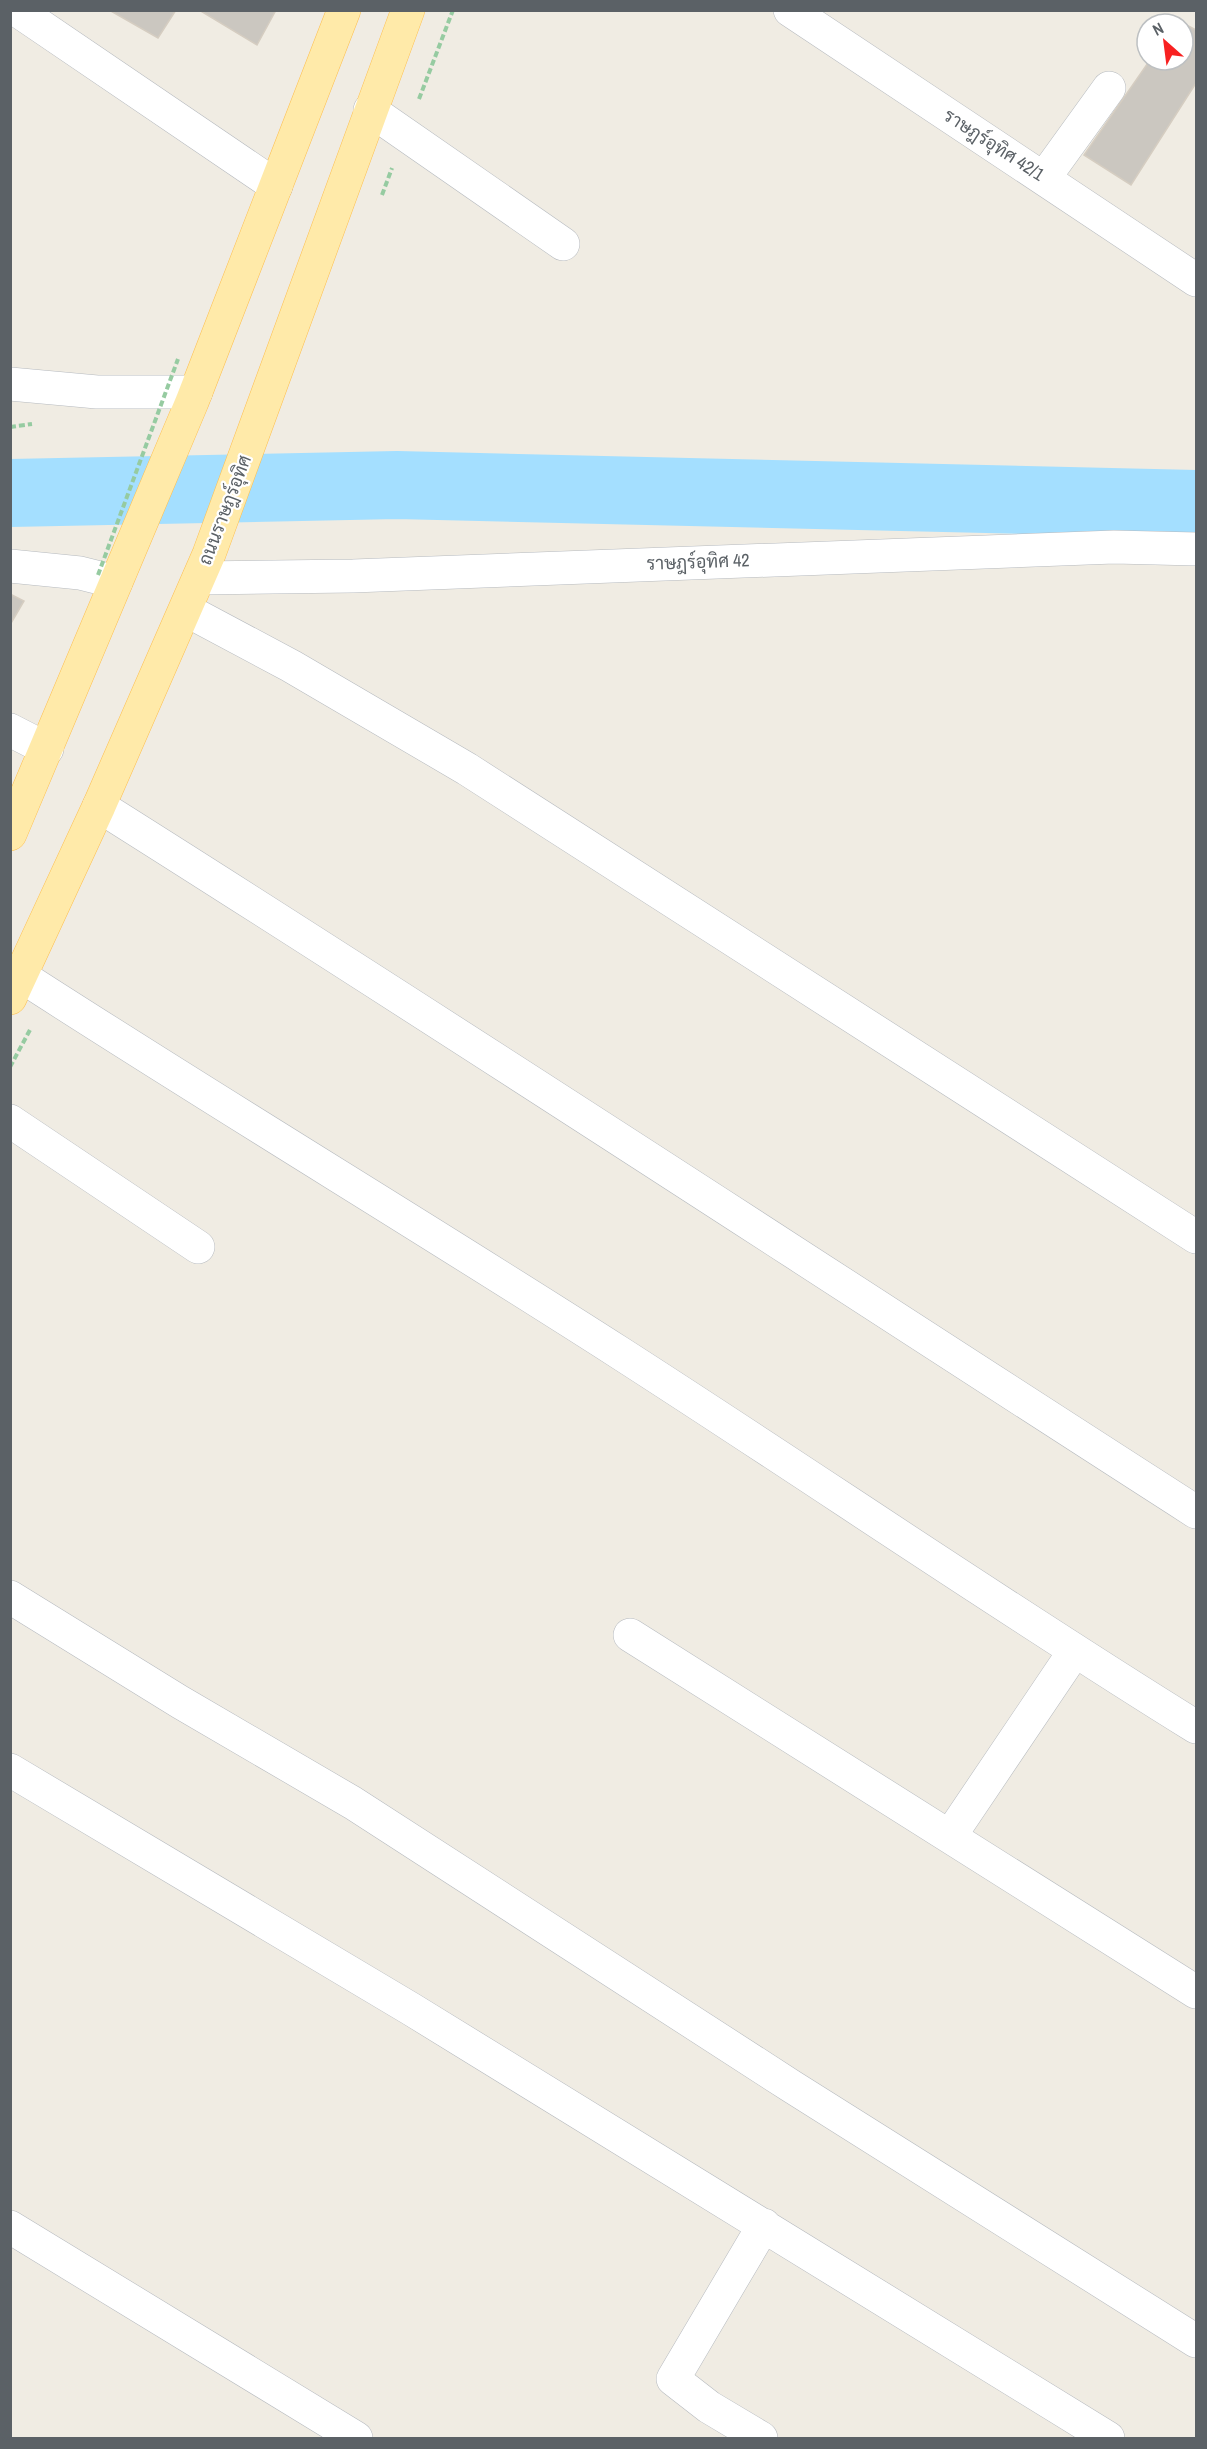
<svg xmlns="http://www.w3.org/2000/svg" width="1207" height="2449" font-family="'Archivo Narrow',Sarabun,sans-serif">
	<rect width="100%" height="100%" fill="#f0ece3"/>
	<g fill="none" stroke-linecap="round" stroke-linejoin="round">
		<path stroke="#a4dfff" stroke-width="68" d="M10,493L397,485L1196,504"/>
	</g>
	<path fill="#cbc7c0" stroke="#d5cdc1" stroke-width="1.5" d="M109,10H176L158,38Z
		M199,10H276L257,45Z
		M1177,20L1196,30V83L1131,185L1084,155L1150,60H1183V24H1175Z
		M10,594L24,601L10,625Z"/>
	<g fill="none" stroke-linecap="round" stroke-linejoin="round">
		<g stroke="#b6babf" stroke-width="34">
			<path id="street" d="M17,10L276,186
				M790,10L1196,280
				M370,110L563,244
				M1044,178L1109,88
				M10,384L97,392H196
				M10,566L80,573L116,582
				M199,578L353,576L1114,547L1196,549
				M186,610L291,666L467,769L1196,1237
				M10,730L47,749
				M99,806C467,1038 830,1277 1196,1512
				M21,976C219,1104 422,1226 620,1353C813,1477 1002,1607 1196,1727
				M10,1121L198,1247
				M10,1597L180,1702L353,1803L791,2086L1196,2341
				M630,1635L1196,1992
				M10,1770L411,2009L1108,2438
				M950,1836L1074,1652
				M10,2227L356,2438
				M761,2438L709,2407L673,2379L764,2225"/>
		</g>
		<g stroke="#febf4e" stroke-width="34">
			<path id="primary" d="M10,834L192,402L344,10
				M10,998L99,806L209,554L408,10"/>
		</g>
		<path stroke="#96cba1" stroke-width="4" stroke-dasharray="6 3" stroke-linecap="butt" d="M419,99L453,10
			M382,195L392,168
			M10,427L32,424
			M10,1067L31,1028"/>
		<use href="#street" stroke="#fff" stroke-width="33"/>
		<use href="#primary" stroke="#ffeaa9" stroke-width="33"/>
		<path stroke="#96cba1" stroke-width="4" stroke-dasharray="6 3" stroke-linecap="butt" d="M98,575L178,359"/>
	</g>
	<g text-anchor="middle" stroke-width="4.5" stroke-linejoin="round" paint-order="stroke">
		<g font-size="18" fill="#5b6166" stroke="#fff">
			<text transform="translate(994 145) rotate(33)" y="6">ราษฎร์อุทิศ 42/1</text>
			<text transform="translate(225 510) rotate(-69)" y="6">ถนนราษฎร์อุทิศ</text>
			<text transform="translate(698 562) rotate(-2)" y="6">ราษฎร์อุทิศ 42</text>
		</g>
	</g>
	<rect width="1207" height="2449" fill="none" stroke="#5b6166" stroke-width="24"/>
	<g transform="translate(1165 42) rotate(332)"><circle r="28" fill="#ffffff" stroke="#bdc0c2" stroke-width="1.5"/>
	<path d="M0-4.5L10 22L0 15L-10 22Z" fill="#f82121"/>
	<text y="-9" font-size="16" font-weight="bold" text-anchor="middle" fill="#5b6166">N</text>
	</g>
</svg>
